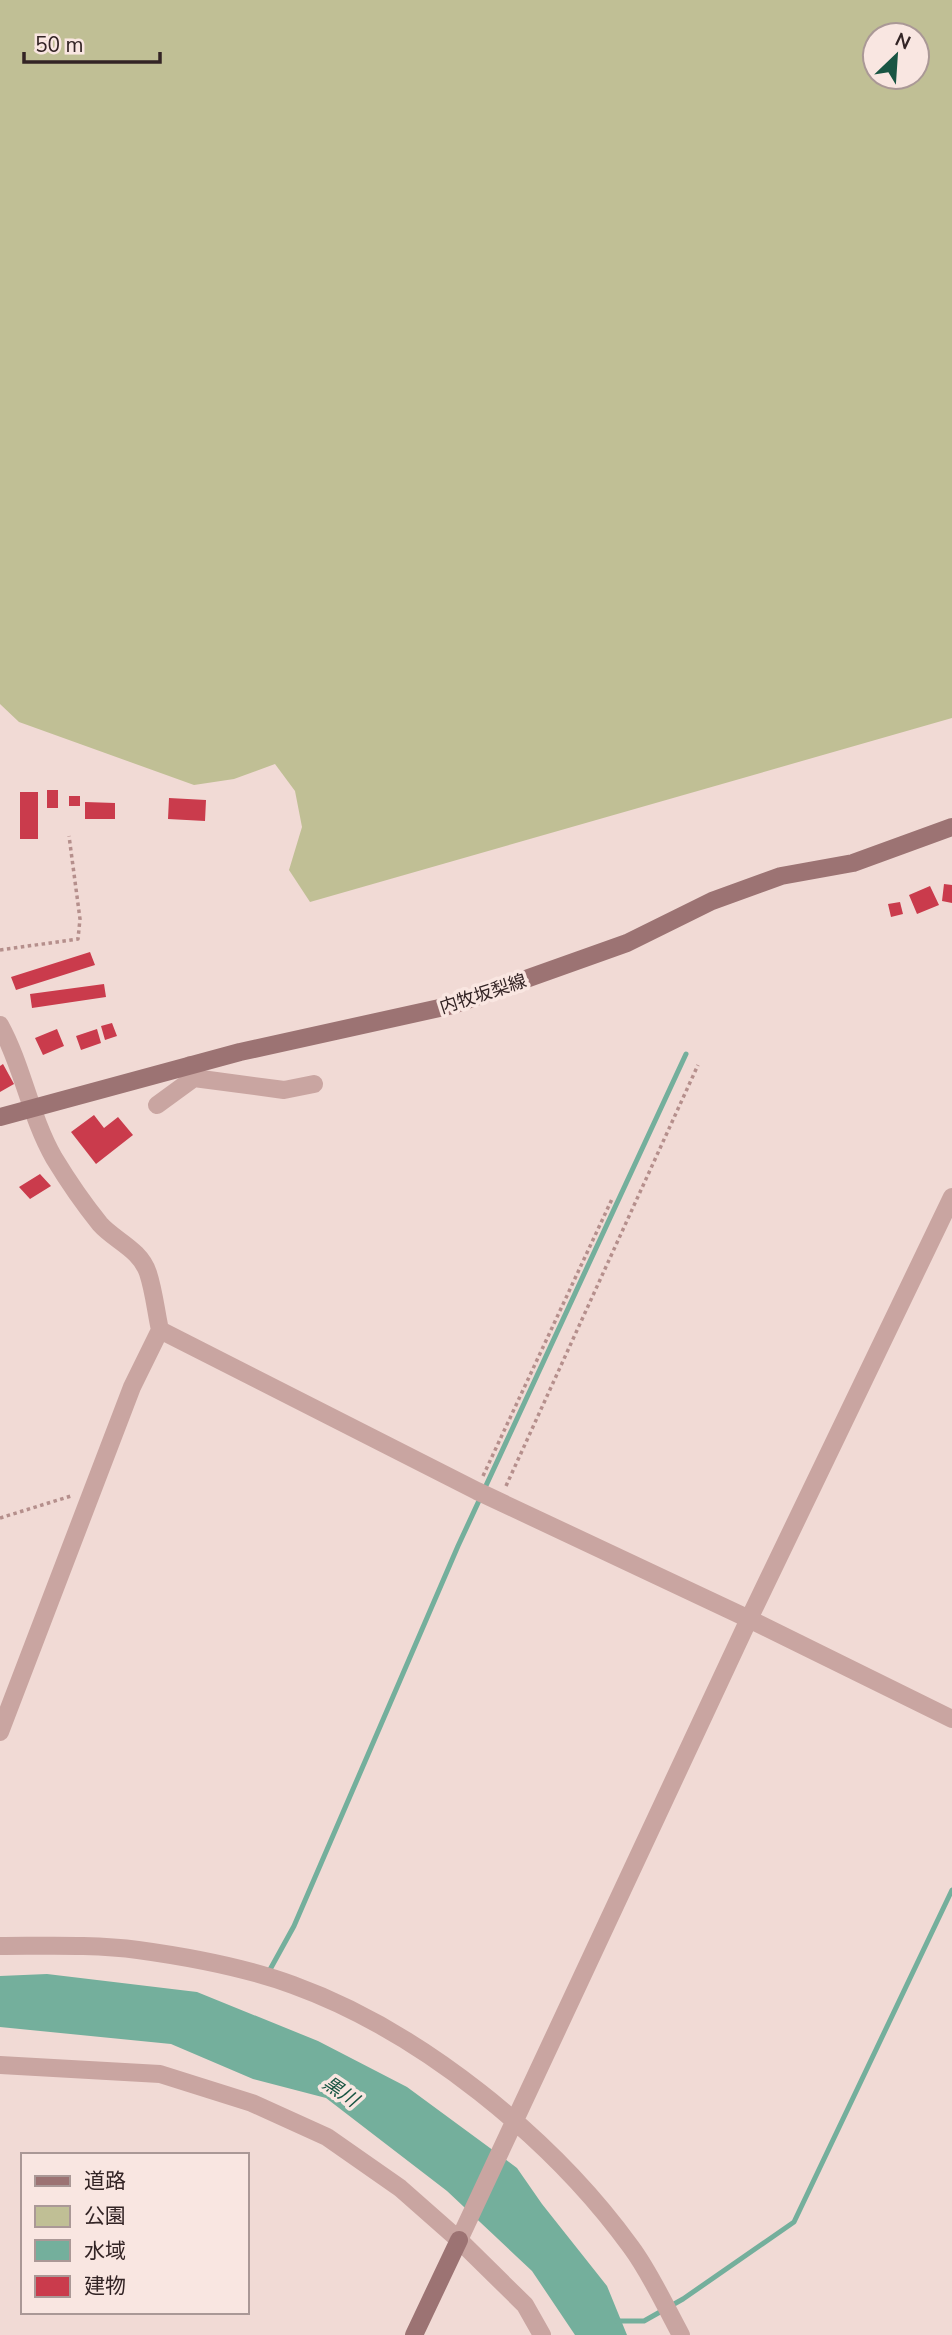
<svg xmlns="http://www.w3.org/2000/svg" width="952" height="2335" font-family="'Nunito Sans','Noto Sans JP',sans-serif">
	<rect width="100%" height="100%" fill="#f1dad5"/>
	<path fill="#c0bf95" fill-rule="evenodd" d="M0,0H952V718L310,902L289,870L302,827L295,791L275,764L234,779L194,785L19,722L0,704ZM875,35H917V77H875Z"/>
	<path fill="#74af9c" d="M47,1974L197,1992L318,2041L407,2087L517,2168L542,2204L607,2286L627,2335H575L532,2271L447,2191L326,2098L253,2079L171,2044L0,2027V1976Z"/>
	<g fill="none" stroke-linecap="round" stroke-linejoin="round">
		<path stroke="#74af9c" stroke-width="5" d="M267,1975L294,1926L458,1546L686,1054
			M617,2321H644L683,2299L794,2222L952,1890"/>
	</g>
	<path fill="#ca3b4c" d="M47,790H58V808H47Z
		M20,792H38V839H20Z
		M69,796H80V806H69Z
		M169,798L206,800L205,821L168,819Z
		M85,802L115,803V819H85Z
		M944,884L952,885V903L942,901Z
		M930,886L939,905L917,914L909,895Z
		M900,902L903,914L891,917L888,904Z
		M90,952L95,965L16,990L11,977Z
		M104,984L106,997L32,1008L30,994Z
		M112,1023L117,1036L105,1040L101,1026Z
		M57,1029L64,1046L43,1055L35,1038Z
		M97,1029L101,1043L81,1050L76,1036Z
		M3,1064L14,1084L0,1092V1066Z
		M94,1115L104,1128L118,1117L133,1135L96,1164L71,1132Z
		M40,1174L51,1186L30,1199L19,1187Z"/>
	<g fill="none" stroke-linecap="round" stroke-linejoin="round">
		<path stroke="#b58f8c" stroke-width="3.5" stroke-dasharray="3.5 3.5" stroke-linecap="butt" d="M0,950L78,939L80,919L69,836
			M483,1476L612,1199
			M506,1486L698,1065
			M0,1518L71,1496"/>
		<path stroke="#c9a5a1" stroke-width="18" d="M0,1025C23,1067 30,1116 54,1158C68,1181 83,1203 100,1224C115,1241 140,1249 148,1273C154,1291 156,1312 160,1330
			M190,1065L194,1078L284,1090L314,1084
			M157,1105L194,1078
			M0,1732L132,1387L160,1330L477,1491L749,1619L952,1719
			M0,1946C43,1946 96,1944 138,1950C189,1957 244,1967 293,1985C420,2031 552,2138 631,2247C651,2274 665,2306 681,2335
			M0,2065L160,2074L252,2103L327,2137L400,2188L459,2240L525,2305L542,2335
			M459,2240L749,1619L952,1197"/>
		<path stroke="#9c7373" stroke-width="18" d="M0,1117L240,1052L453,1005L627,943L712,901L781,876L853,863L952,827
			M414,2335L459,2240"/>
	</g>
	<g text-anchor="middle" stroke-width="7" stroke-linejoin="round" paint-order="stroke">
		<g font-size="18" fill="#332425" stroke="#f9e6e1">
			<text transform="translate(483 994) rotate(-18)" y="6">内牧坂梨線</text>
		</g>
		<g font-size="19" font-style="italic" fill="#195543" stroke="#f9e6e1">
			<text transform="translate(341 2091) rotate(34)" y="7">黒川</text>
		</g>
	</g>
	<rect x="21" y="2153" width="228" height="161" fill="#f9e6e1" stroke="#aa9896" stroke-width="2"/>
	<rect x="35" y="2176" width="35" height="10" fill="#9c7373" stroke="#aa9896" stroke-width="2"/>
	<text x="84" y="2188" font-size="21" fill="#332425">道路</text>
	<rect x="35" y="2206" width="35" height="21" fill="#c0bf95" stroke="#aa9896" stroke-width="2"/>
	<text x="84" y="2223" font-size="21" fill="#332425">公園</text>
	<rect x="35" y="2240" width="35" height="21" fill="#74af9c" stroke="#aa9896" stroke-width="2"/>
	<text x="84" y="2258" font-size="21" fill="#332425">水域</text>
	<rect x="35" y="2276" width="35" height="21" fill="#ca3b4c" stroke="#aa9896" stroke-width="2"/>
	<text x="84" y="2293" font-size="21" fill="#332425">建物</text>
	<g transform="translate(896 56) rotate(25)"><circle r="33" fill="#f9e6e1" stroke="#aa9896" stroke-width="2"/>
	<path d="M0-5L12 26L0 18L-12 26Z" fill="#195543"/>
	<text y="-10" font-size="19" font-weight="bold" text-anchor="middle" fill="#332425">N</text>
	</g>
	<path d="M24 52v10h136v-10" fill="none" stroke="#332425" stroke-width="3.5"/>
	<text x="35" y="52" font-size="21" fill="#332425" stroke="#f9e6e1" stroke-width="5" paint-order="stroke">50 m</text>
</svg>
